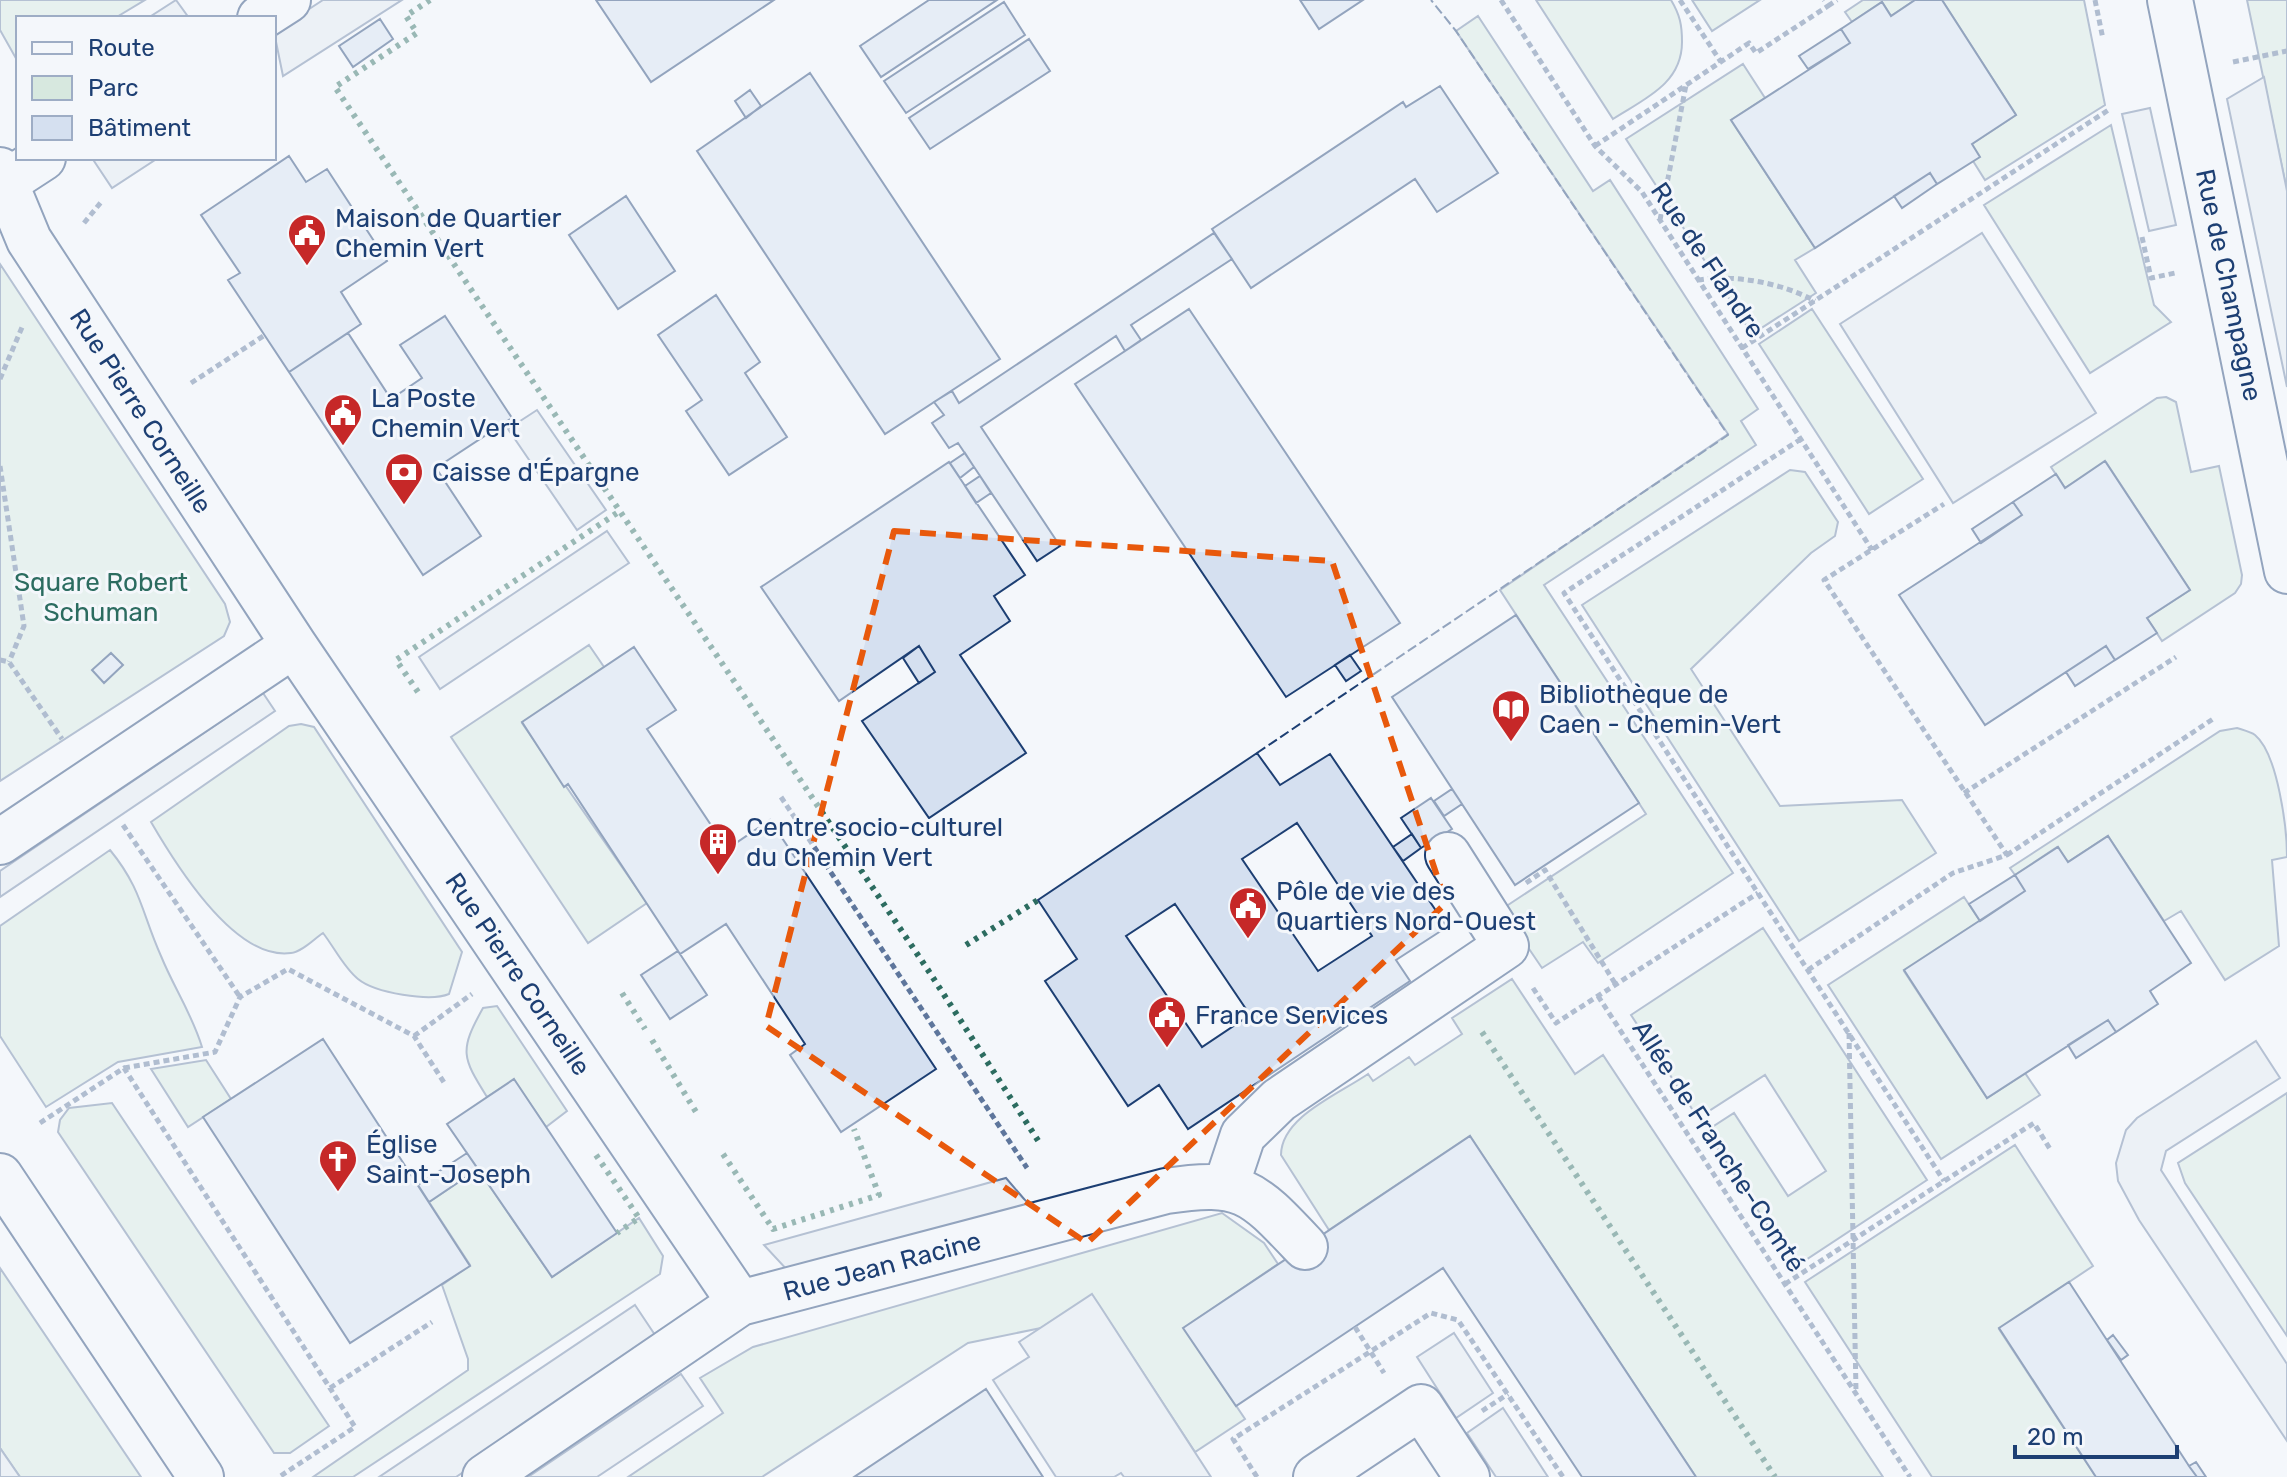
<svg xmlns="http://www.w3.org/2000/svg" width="2287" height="1477" font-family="Rubik,sans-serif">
	<rect width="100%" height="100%" fill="#f4f7fb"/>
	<path fill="#d7e8df" stroke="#687fa3" stroke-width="2" d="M0,0H145L115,18H18V62L0,30Z
		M1536,0H1671C1680,15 1682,25 1682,42C1682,84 1644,99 1613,119Z
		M1692,0H1760L1712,31Z
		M1863,0H1915L1891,16L1882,2L1852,22L1845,12Z
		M1942,0H2084L2105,105L1985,180L1973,161L1972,144L2016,115Z
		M2247,0H2287V191Z
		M1478,16L1593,191L1610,180L1758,409L1741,421L1756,445L1544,585L1733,873L1598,963L1583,942L1542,968L1502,909L1646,814L1500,590L1728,434L1456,31Z
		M1743,64L1765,98L1731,120L1815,248L1795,260L1816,293L1752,334L1626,139Z
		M2111,125L2154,305L2171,322L2090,373L1984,205Z
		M0,264L225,604L230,622L224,636L0,781Z
		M1812,309L1923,479L1869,514L1759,344Z
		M2166,397L2176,402L2191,472L2219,466L2242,575L2241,584L2235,593L2162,641L2147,618L2190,590L2106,462L2065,488L2051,467L2157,398Z
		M1790,470L1805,472L1838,522L1835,536L1811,553L1691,669L1780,806L1902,800L1936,853L1799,941L1582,605Z
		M589,645L604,667L522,723L647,903L588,943L451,737Z
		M301,724L314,727L462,952L449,994C430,1002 375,993 358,979C344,968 334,947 323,933C314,939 302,952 291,953C235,961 176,865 151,822L289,726Z
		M2237,728C2243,730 2251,732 2255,735C2278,754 2287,829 2287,857L2272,860L2279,946L2225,980L2181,911L2164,921L2108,836L2068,862L2057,847L2015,875L2010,868L2220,731Z
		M110,850C142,889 142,914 161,956C174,988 192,1014 202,1047L118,1062L46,1107L0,1036V926Z
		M1964,897L1980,921L1904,971L1987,1098L2025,1073L2040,1095L1941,1159L1828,985Z
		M1763,928L1927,1180L1795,1267L1706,1131L1734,1113L1788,1196L1826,1171L1765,1075L1698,1118L1631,1015Z
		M1512,979L1575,1074L1603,1055L1883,1477H1696L1470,1136L1329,1230L1281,1155C1281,1117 1339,1094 1368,1074L1373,1081L1409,1057L1415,1065L1462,1034L1452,1018Z
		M497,1006L567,1111L546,1127L514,1080L487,1097C462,1057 459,1051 483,1008Z
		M206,1060L231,1099L188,1127L151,1069Z
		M2287,1093V1336L2185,1183L2178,1163Z
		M112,1103L329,1426L290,1453H274L58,1132L60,1120L69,1108Z
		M2015,1145L2093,1266L1999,1329L2096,1477H1932L1805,1282Z
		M478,1169L552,1277L639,1218L663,1256L660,1274L353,1477H313L468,1370V1359L442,1285L470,1265L429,1202Z
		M1222,1213L1264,1243L1278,1264L1184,1328L1245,1419L1195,1452L1092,1295L1041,1328L968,1343L762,1477H628L723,1413L700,1378L753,1347Z
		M0,1268L141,1477H20L0,1448Z"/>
	<path fill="#e3e8f0" stroke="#687fa3" stroke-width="2" d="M176,0L189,18H148Z
		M323,0H402L283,76L274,32Z
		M2264,77L2287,191V387L2227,99Z
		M2150,108L2176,225L2149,231L2122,114Z
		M92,158H158L112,188Z
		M1982,233L2096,413L1953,503L1840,324Z
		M537,410L606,510L577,530L508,429Z
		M607,531L629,563L440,689L419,657Z
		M263,693L275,711L0,897V871Z
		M2256,1041L2280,1078L2166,1151L2161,1170L2287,1364V1441L2139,1220L2118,1181L2116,1163L2126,1130L2137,1118Z
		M1006,1178L1031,1207L790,1273L764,1245Z
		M1092,1294L1100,1306L1211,1477H1124L1121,1473L1114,1477H1056L993,1380L1029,1357L1019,1342Z
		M635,1305L659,1341L456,1477H379Z
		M1454,1333L1493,1393L1456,1418L1417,1357Z
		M681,1374L703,1406L597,1477H528Z
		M1503,1408L1548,1477H1496L1467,1433Z
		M0,1448L20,1477H0Z"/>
	<path fill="#d5e0f0" stroke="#1d3f73" stroke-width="2" fill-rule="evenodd" d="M596,0H774L651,82Z
		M929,0H997L881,77L860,46Z
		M1300,0H1363L1319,29Z
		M1915,0H1942L2016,115L1972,144L1980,157L1937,184L1930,173L1815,248L1731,120L1850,43L1841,29L1882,2L1891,16Z
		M1004,2L1025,35L906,113L884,81Z
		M380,19L393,39L353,67L339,46Z
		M1841,29L1850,43L1808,69L1799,56Z
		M1029,39L1050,71L930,149L909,118Z
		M810,73L1000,359L885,434L697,151Z
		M1440,86L1498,173L1437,212L1415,179L1251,288L1212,229L1403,102L1406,107Z
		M750,90L761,106L746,118L735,101Z
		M289,156L306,182L327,169L387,261L341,292L361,324L289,372L228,280L240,273L201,215Z
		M1930,173L1937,184L1902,208L1894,196Z
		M626,196L675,271L618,309L569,235Z
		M1214,233L1232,259L1131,325L1141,340L1125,351L1116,336L981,427L1060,546L1037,561L958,443L949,448L932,423L944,415L934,402L952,391L959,403Z
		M716,295L760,362L745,373L787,437L729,475L686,411L702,400L658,335Z
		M1189,309L1400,623L1286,697L1075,384Z
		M445,316L512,418L436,468L481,536L423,575L289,372L348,333L391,399L422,378L400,345Z
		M965,453L974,467L960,478L950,463Z
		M2105,461L2190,590L2147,618L2157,633L2115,660L2106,646L1985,725L1899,595L2022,515L2013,502L2056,474L2065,488Z
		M949,462L1025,575L994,596L1010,621L960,655L1026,753L929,818L862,721L935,672L919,646L839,701L761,587Z
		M980,476L991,493L976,503L965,486Z
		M2013,502L2022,515L1981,543L1972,529Z
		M1516,615L1639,803L1515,885L1392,697Z
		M919,646L935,672L919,683L903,658Z
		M2106,646L2115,660L2075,686L2066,672Z
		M634,647L676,710L647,729L727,849L770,820L936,1069L841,1132L790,1055L805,1044L726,924L680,954L568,784L564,787L522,722Z
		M111,653L123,665L104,683L92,670Z
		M1350,655L1361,671L1346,681L1335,665Z
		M1257,753L1280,785L1330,754L1447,927L1396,960L1410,981L1188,1129L1159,1085L1128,1106L1045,981L1077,959L1038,900ZM1297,823L1372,936L1318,971L1242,859ZM1175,904L1250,1015L1202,1047L1126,936Z
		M1452,789L1462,804L1444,816L1434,801Z
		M1431,798L1452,829L1421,848L1401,818Z
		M1412,834L1421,848L1403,861L1393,847Z
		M2108,836L2191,963L2150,991L2158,1004L2116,1032L2108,1020L1987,1098L1904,970L2025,891L2015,875L2058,847L2068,862Z
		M2015,875L2025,891L1980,921L1969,904Z
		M678,951L707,995L670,1019L641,975Z
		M2108,1020L2116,1032L2076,1058L2068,1045Z
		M323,1039L470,1266L350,1343L203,1117Z
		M514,1079L617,1233L552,1277L447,1124Z
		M1470,1136L1696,1477H1582L1443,1268L1236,1406L1183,1328Z
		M467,1153L478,1169L429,1202L418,1185Z
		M2069,1282L2189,1466L2197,1477H2096L1999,1328Z
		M2113,1335L2128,1355L2121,1360L2107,1340Z
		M986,1389L1043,1477H854Z
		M2196,1462L2206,1477H2197L2189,1466Z"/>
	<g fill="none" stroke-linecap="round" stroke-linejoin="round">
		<g stroke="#1d3f73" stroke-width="48">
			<path id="minor" d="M2170,0L2287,571
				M260,18L288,0
				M0,170L29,240L294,645L740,1303
				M0,186L43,158
				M0,842L294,645
				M0,1176L201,1477
				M1226,1186L1243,1135L1279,1100L1506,946L1448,855
				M485,1477L740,1303L1166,1191C1243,1179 1253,1192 1305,1247
				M1316,1477L1421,1407L1467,1477"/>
		</g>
		<path stroke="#5e769c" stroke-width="5" stroke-dasharray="6 4" stroke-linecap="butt" d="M1501,0L1595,146L1642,192L1872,550
			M1680,0L1721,62
			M2095,0L2103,39
			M1828,6L1837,0
			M2233,62L2287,51
			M1595,146L1749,43L1756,53L1828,6L1824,0
			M1660,220L1686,85
			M84,223L102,201
			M2142,237L2151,278L2175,273
			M1698,280C1734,274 1782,283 1815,301
			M1742,348L2110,109
			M0,379L23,325
			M191,383L265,335
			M1801,439L1564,593L1944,1181
			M0,466L24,626L9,662
			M0,660L9,662L62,739
			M1964,793L2176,657
			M781,797L1027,1168
			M123,825L240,997
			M2007,855L2213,719
			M1526,883L1545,870L1616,985
			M1808,970L1953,873L2007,855L1824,580L1944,504
			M1533,988L1556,1023L1758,893
			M1598,996L1910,1477
			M1849,1033L1856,1391
			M414,1036L472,994
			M124,1068L215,1052L240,997L288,969L414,1036L445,1084
			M40,1123L124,1068L355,1427L279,1477
			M1785,1284L2034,1123L2050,1149
			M1355,1327L1384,1373
			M330,1388L432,1322
			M1482,1411L1508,1394
			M1257,1477L1233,1439L1431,1313L1458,1320L1563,1477"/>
		<use href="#minor" stroke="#f4f7fb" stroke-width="44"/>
		<path stroke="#2c6c60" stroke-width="6" stroke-dasharray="4 6" stroke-linecap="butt" d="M430,0L406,16L417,33L335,87L928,970L1039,1142
			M418,692L396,660L620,511
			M966,945L1038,900
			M622,993L645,1029
			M1482,1032L1775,1477
			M652,1040L696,1112
			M723,1154L773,1229L879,1195L854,1129
			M596,1155L639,1218L617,1233"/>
		<path stroke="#1d3f73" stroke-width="2" stroke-dasharray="10 4" stroke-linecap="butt" d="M1257,753L1728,435L1456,31L1431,0"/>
	</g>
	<path d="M0 0H2287V1477H0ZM894,531L1332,561L1446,903L1087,1243L766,1026Z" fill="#f4f7fb" fill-opacity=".55" fill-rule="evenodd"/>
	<path fill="none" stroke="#e8590c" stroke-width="6" stroke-dasharray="16 10" stroke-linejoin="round" d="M894,531L1332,561L1446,903L1087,1243L766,1026Z"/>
	<defs>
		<g id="civic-pin" transform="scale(2)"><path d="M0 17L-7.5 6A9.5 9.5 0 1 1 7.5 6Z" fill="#c62828" stroke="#f4f7fb"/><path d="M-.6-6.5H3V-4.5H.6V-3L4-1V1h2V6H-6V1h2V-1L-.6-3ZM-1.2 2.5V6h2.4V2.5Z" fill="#fff"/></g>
		<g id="bank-pin" transform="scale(2)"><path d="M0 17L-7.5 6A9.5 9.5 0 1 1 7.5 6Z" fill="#c62828" stroke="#f4f7fb"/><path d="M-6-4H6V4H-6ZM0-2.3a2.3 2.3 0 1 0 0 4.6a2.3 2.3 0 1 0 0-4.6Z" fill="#fff"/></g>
		<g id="library-pin" transform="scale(2)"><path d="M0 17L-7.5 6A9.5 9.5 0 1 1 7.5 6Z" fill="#c62828" stroke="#f4f7fb"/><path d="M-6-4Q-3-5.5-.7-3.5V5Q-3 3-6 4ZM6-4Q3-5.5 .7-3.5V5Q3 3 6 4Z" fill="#fff"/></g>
		<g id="building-pin" transform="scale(2)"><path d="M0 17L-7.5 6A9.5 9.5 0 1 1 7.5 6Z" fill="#c62828" stroke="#f4f7fb"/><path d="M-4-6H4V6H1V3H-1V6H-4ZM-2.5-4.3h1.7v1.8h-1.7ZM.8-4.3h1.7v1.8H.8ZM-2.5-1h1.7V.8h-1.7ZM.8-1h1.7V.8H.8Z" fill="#fff"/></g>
		<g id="church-pin" transform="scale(2)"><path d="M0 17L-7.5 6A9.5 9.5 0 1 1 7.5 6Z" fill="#c62828" stroke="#f4f7fb"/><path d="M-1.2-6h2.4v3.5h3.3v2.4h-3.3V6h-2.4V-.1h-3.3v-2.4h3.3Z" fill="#fff"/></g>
	</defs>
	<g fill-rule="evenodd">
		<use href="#civic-pin" x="307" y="233"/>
		<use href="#civic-pin" x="343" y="413"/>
		<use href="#bank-pin" x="404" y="472"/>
		<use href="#library-pin" x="1511" y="709"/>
		<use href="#building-pin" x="718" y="842"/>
		<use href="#civic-pin" x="1248" y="906"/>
		<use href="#civic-pin" x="1167" y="1015"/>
		<use href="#church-pin" x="338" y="1159"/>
	</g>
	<g text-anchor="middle" stroke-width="6" stroke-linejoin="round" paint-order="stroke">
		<g font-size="26" fill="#1d3f73" stroke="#f4f7fb" text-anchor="start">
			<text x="335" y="227">Maison de Quartier<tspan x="335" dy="30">Chemin Vert</tspan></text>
			<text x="371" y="407">La Poste<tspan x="371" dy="30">Chemin Vert</tspan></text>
			<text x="432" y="481">Caisse d'Épargne</text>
			<text x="1539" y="703">Bibliothèque de<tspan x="1539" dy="30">Caen - Chemin-Vert</tspan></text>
			<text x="746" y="836">Centre socio-culturel<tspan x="746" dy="30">du Chemin Vert</tspan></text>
			<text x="1276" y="900">Pôle de vie des<tspan x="1276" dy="30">Quartiers Nord-Ouest</tspan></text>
			<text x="1195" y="1024">France Services</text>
			<text x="366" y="1153">Église<tspan x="366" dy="30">Saint-Joseph</tspan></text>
		</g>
		<g font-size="26" fill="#1d3f73" stroke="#f4f7fb">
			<text transform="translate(1708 260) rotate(56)" y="9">Rue de Flandre</text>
			<text transform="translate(2229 285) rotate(78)" y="9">Rue de Champagne</text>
			<text transform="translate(141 411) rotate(57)" y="9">Rue Pierre Corneille</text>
			<text transform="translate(518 974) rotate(56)" y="9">Rue Pierre Corneille</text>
			<text transform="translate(1719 1146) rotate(57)" y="9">Allée de Franche-Comté</text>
			<text transform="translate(882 1266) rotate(-15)" y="9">Rue Jean Racine</text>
		</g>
		<g font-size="26" fill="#2c6c60" stroke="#f4f7fb">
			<text x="101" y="591">Square Robert<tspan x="101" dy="30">Schuman</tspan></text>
		</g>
	</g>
	<rect x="16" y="16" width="260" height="144" fill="#f4f7fb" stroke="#9eadc5" stroke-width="2"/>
	<rect x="32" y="42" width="40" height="12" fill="#f4f7fb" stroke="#9eadc5" stroke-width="2"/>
	<text x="88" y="56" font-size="24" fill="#1d3f73">Route</text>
	<rect x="32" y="76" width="40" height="24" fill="#d7e8df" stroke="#9eadc5" stroke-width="2"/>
	<text x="88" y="96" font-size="24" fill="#1d3f73">Parc</text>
	<rect x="32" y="116" width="40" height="24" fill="#d5e0f0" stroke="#9eadc5" stroke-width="2"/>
	<text x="88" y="136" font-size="24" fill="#1d3f73">Bâtiment</text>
	<path d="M2015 1445v12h162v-12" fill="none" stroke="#1d3f73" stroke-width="4"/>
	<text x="2027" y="1445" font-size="24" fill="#1d3f73" stroke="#f4f7fb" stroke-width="6" paint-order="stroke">20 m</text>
</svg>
